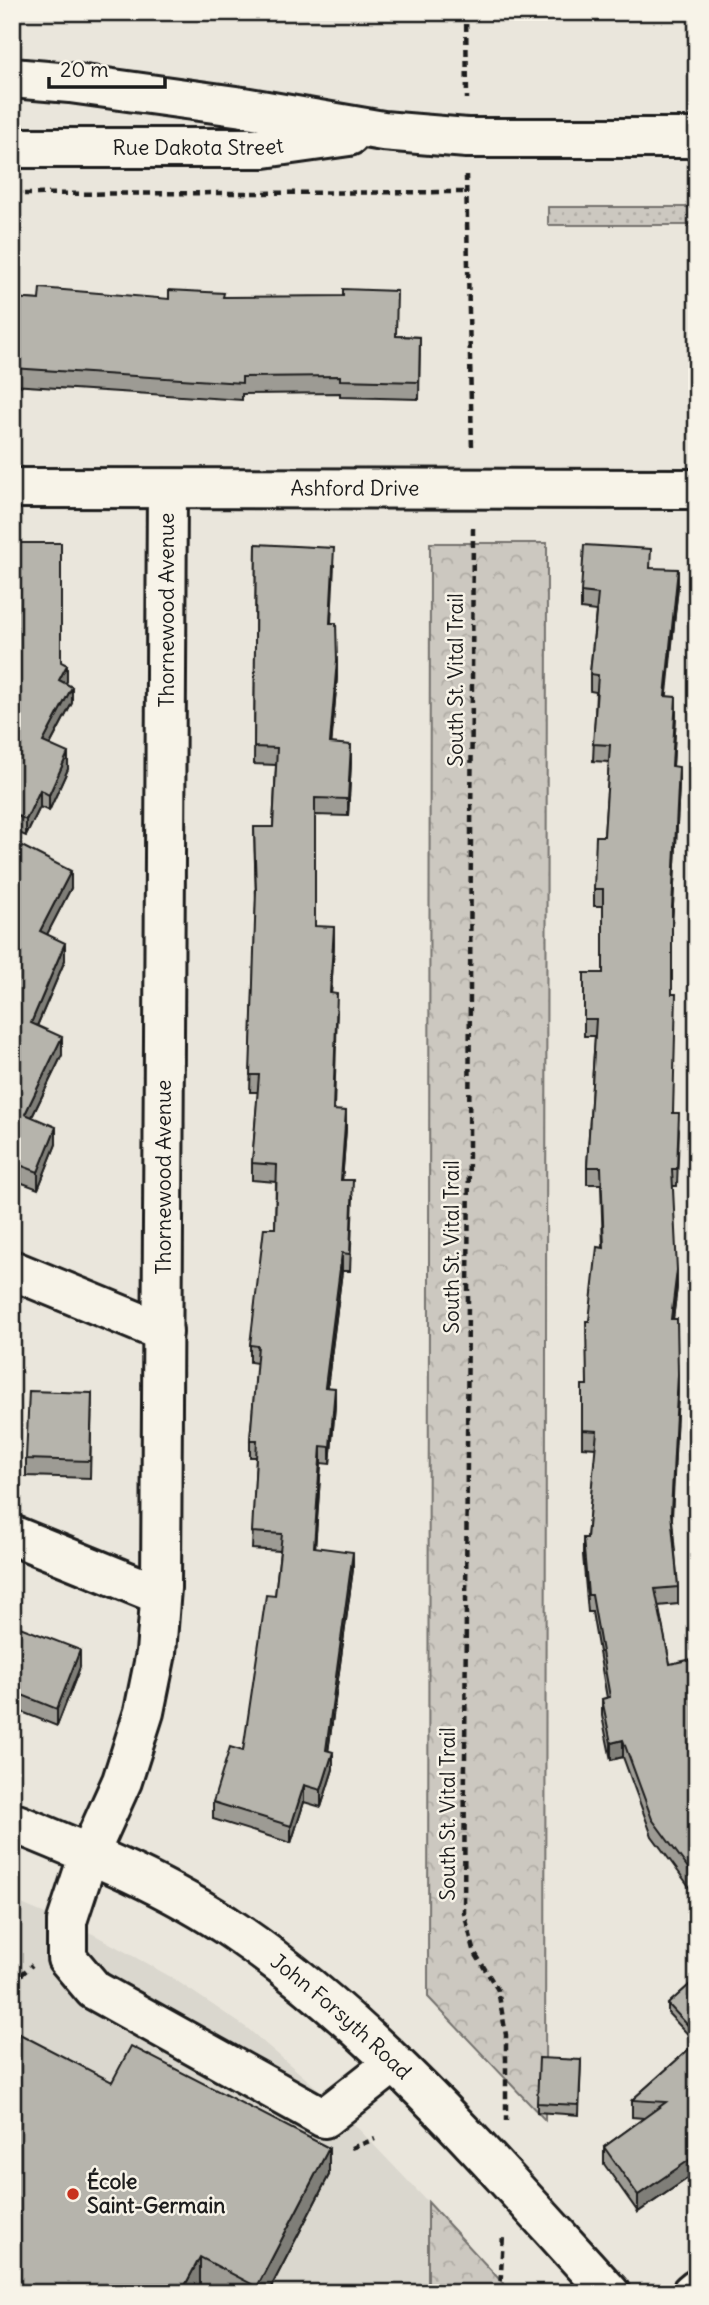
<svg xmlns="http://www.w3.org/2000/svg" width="709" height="2305" font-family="Delius,sans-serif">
	<defs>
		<pattern id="grass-dots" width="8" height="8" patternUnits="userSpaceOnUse" patternTransform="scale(1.75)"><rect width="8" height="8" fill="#ccc8c0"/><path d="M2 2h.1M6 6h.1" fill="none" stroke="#afaba4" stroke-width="1.8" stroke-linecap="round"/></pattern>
		<pattern id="park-crowns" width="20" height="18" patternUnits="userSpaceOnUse" patternTransform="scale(1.75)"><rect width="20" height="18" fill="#ccc8c0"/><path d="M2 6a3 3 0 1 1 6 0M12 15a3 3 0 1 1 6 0" fill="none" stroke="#afaba4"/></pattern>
	</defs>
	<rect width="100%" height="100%" fill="#eae6dc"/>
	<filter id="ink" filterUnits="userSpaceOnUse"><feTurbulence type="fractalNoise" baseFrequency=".0143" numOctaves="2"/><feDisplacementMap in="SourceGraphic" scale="14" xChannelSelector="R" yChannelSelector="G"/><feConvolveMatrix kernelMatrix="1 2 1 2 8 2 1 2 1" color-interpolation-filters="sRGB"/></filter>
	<g filter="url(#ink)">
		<path fill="#dad7ce" d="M12,1900L93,1934L171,1977L247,2028L331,2100L428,2202V2293H12Z"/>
		<path fill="url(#grass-dots)" stroke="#74726e" stroke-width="2" d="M548,207H697V225H548Z"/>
		<path fill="url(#park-crowns)" stroke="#74726e" stroke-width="2" d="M430,543H547L545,2120L428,1997Z
			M428,2202L512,2293H428Z"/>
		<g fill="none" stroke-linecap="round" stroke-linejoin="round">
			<g stroke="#1c1c1c" stroke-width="44">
				<g id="minor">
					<path id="s1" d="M12,488L697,489"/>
					<path d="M167,489L161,1588L156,1653L144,1712L122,1781L89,1854L67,1921V1958L94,1990L324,2118L394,2063"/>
					<path d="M12,1270L163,1332"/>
					<path d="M12,1535L160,1595"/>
					<path id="s2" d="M12,1822C88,1853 168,1885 236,1932C380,2030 493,2166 610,2293"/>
					<path d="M691,2293L697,2288"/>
				</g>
			</g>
			<g stroke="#1c1c1c" stroke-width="44">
				<g id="major">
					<path d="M12,78L70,83L243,107L383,131L467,138H697"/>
					<path id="s3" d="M12,148H264L349,136"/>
				</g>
			</g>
			<path stroke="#1c1c1c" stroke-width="4.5" stroke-dasharray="7 5" stroke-linecap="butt" d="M466,12L467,99
				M466,175L472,449
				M12,194L465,192
				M473,528L464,1913L475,1953L498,1990L506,2035V2121
				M12,1983L32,1965
				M351,2148L375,2139
				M500,2293L503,2234"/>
			<use href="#minor" stroke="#f7f3e8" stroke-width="38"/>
			<use href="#major" stroke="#f7f3e8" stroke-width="38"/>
		</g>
		<path fill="#9d9b94" stroke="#1c1c1c" stroke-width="2" d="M224,297L396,336L420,337L419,399L340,397V393L242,394V400L12,385V298L39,300L169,299Z
			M12,543L61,662L67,681L66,683L72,703L50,745L68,769L49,811L40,807L26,836L12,830Z
			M256,544L334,565L331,623L337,677L331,744L351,762L348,816L315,815V926L334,944L331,994L337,1011L334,1110L346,1128L342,1180L353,1197L350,1271H342L327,1387L335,1405L330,1464L321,1463L315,1547L353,1569L328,1751L333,1769L321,1807L304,1802L291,1843L213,1819V1802L243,1751L275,1596L280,1551L252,1549L256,1457H250V1440L257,1363L250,1362V1345L275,1228L276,1182L252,1180V1163L258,1092H250L256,900L254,827H273L276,765L254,764Z
			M651,568L678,586L666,696L676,714L673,766L679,784L672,925V994L673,1113L679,1130L677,1186H672L677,1287L673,1319L678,1391L672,1519L678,1587V1604L658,1606L670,1664L697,1681V1890L694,1893L652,1836L623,1757L611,1760L602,1716V1699L607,1698L592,1612H588L583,1555V1538H587L596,1448L582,1447V1385H587L589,1321L603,1248L601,1184H587V1167L595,1036H584V973H603V906H594V889L604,836L609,762L593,761L596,692L590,691V674L596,611L581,609V592Z
			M12,841L71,888L47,934L65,960L37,1026L62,1055L32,1117L56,1144L38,1189L12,1179Z
			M92,1393L90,1478L26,1476V1459Z
			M12,1624L80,1667L57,1726L12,1708Z
			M697,1978V2170L688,2178L638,2212L604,2164V2147L644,2118L632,2117V2100L696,2043L668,2013V2004Z
			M581,2060L579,2115L537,2112V2103Z
			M112,2082L329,2175L268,2293H215L200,2285L195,2293H12Z"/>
		<path fill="#7f7e78" stroke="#1c1c1c" stroke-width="2" d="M678,569V586L665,713V696Z
			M337,660V677L330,760V743Z
			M67,665V681L59,696V680Z
			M72,687V703L43,758V742Z
			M676,697V714L672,783V766Z
			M351,745V762L348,816V799Z
			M68,753V769L49,811V795Z
			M679,767V784L672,925V908Z
			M40,790V807L26,836V820Z
			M71,871V888L40,948V931Z
			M334,927V944L330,1011V993Z
			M65,943V960L31,1040V1023Z
			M62,1037V1055L25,1131V1114Z
			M346,1111V1128L341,1197V1180Z
			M56,1127V1144L38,1189V1172Z
			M342,1253V1271L325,1404V1387Z
			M677,1270V1287L671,1336V1319Z
			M678,1374V1391L671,1530V1513Z
			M335,1388V1405L330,1464V1447Z
			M321,1446V1463L314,1564V1547Z
			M353,1552V1569L326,1767V1750Z
			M80,1650V1667L57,1726V1709Z
			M623,1740V1757L611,1760V1743Z
			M333,1752V1769L321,1807V1790Z
			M304,1785V1802L291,1843V1826Z
			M697,1873V1890L694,1893V1876Z
			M329,2148V2175L268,2293H257V2287Z
			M697,2153V2170L688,2178L638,2212V2195Z
			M200,2257V2285L195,2293H181Z"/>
		<path fill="#b6b4ac" stroke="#1c1c1c" stroke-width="2" d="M40,288L169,299V290L224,293L223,297L343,296V289L397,291L396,336L420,337L419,382L340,380V376L242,377V383L12,368V298L39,300Z
			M12,543H61V662L67,665L59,680L72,687L43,742L68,753L49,795L40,790L26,820L12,813Z
			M256,544L334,548L330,623H336L337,660L330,743L351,745L348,799L315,798V926L334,927L330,993L337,994L333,1110L346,1111L341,1180H353L350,1254L342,1253L325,1387L335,1388L330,1447L321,1446L314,1547L353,1552L326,1750L333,1752L321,1790L304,1785L291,1826L213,1802L230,1747L243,1751L266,1595L275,1596L282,1534L252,1532L257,1440H250L258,1346L250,1345L264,1228H275L277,1165L252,1163L259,1075H250L256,891L254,827H273L277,748L254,747Z
			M584,545L651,549L650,568L678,569L665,696L676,697L672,766L679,767L672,908V994H676L673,1113H679L677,1169H672L677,1270L671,1319H677L678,1374L671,1513L678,1587L655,1589L670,1664L692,1659L697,1681V1701H695L697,1707V1873L694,1876L652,1819L623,1740L611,1743L602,1699L610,1697L592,1595H588L583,1538H587L597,1431L582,1430V1385H587L586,1321H589L597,1247L604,1248L601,1167H587L596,1019H584V973H603V889H594L596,836H604L610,745L593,744L598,675L590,674L598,594L581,592Z
			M12,841L71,871L40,931L65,943L31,1023L62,1037L25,1114L56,1127L38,1172L12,1162Z
			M29,1391L92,1393L90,1461L26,1459Z
			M12,1624L80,1650L57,1709L12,1691Z
			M697,1978V2035L668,2004Z
			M12,2030L112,2082L131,2046L329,2148L257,2287L200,2257L181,2293H12Z
			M697,2042V2153L688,2161L638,2195L604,2147L666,2102L632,2100Z
			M539,2058L581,2060L579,2105L537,2103Z"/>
	</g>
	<circle fill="#c8321e" stroke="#f7f3e8" stroke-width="2.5" cx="73" cy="2194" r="7"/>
	<g text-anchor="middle" stroke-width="5" stroke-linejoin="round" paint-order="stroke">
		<g font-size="21" fill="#1c1c1c" stroke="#f7f3e8">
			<text dy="7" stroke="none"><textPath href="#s3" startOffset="186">Rue Dakota Street</textPath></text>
			<text dy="7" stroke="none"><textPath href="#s1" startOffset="343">Ashford Drive</textPath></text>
			<text transform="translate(167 610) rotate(-90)" y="7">Thornewood Avenue</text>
			<text transform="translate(456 680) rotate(-90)" y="7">South St. Vital Trail</text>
			<text transform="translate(164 1177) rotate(-90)" y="7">Thornewood Avenue</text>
			<text transform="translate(452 1247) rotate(-90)" y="7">South St. Vital Trail</text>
			<text transform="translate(448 1814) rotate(-90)" y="7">South St. Vital Trail</text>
			<text dy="7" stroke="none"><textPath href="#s2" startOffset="385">John Forsyth Road</textPath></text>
		</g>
		<g font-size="21" font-weight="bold" fill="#1c1c1c" stroke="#f7f3e8" text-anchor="start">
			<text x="87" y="2189">École<tspan x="87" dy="24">Saint-Germain</tspan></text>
		</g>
	</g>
	<rect width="709" height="2305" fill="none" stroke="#f7f3e8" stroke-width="42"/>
	<rect x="21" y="21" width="667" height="2263" fill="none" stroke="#1c1c1c" stroke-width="2.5" filter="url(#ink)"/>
	<path d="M49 77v10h116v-10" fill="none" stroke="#1c1c1c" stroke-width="3.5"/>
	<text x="60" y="77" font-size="21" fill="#1c1c1c" stroke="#f7f3e8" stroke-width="5" paint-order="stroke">20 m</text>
</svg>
